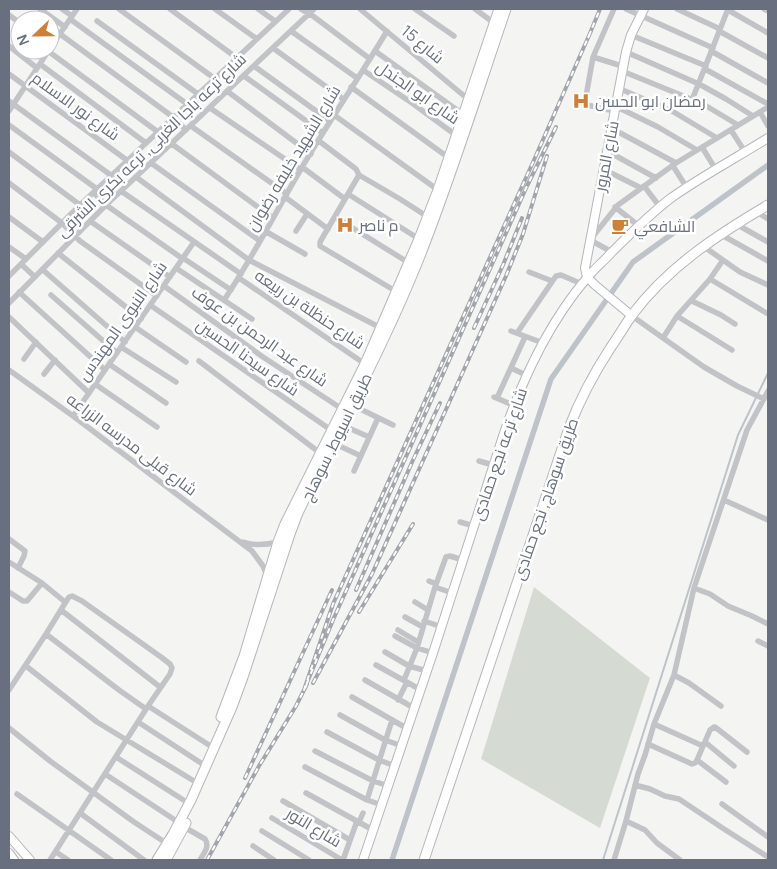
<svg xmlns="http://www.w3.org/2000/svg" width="777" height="869" font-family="Manrope,Cairo,sans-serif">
	<rect width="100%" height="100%" fill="#f4f5f2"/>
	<path fill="#d5dbd3" d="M534,587L650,678L600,828L481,759Z"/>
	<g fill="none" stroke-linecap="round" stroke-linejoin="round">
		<path stroke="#bdc3c9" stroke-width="2" d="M603,860L738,435L768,373"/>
		<path stroke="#bdc3c9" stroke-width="5.5" d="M392,860L551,379L633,262L768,165"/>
		<g stroke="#b3b6bb" stroke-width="10">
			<path id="secondary" d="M632,316L595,285L587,277L585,268L626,52L631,35L644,9
				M9,836L30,860
				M9,853L14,860
				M363,860L433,653L503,436C522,380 547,325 586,279C594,269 604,261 612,252C631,233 650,214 671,198C702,176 736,158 768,138"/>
		</g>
		<g stroke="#b4b6ba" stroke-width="11">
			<path id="primary" d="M221,717L244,656L278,542L285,524L365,364L419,239L438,190L499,9
				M157,860L173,834L191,800L232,707L243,677L290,534L298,513C339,427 385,344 420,256C452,175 478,91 506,9
				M166,860L186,823
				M424,860L569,428C580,399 594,373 611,347C618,337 625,325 632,315C668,267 717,235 768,205"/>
		</g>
		<path stroke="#c1c3c6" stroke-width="5.5" d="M40,9L65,27
			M62,9L72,16
			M119,9L214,78
			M170,9L237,58
			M215,9L257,39
			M258,9L275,21
			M301,9L313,16L370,59
			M360,9L469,100
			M415,9L454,36
			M475,9L494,23
			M626,9L713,48
			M677,9L720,29
			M764,9L768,11
			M728,10L768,33
			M9,15L20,23
			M70,19L187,104
			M97,21L198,94
			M291,31L357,78
			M719,31L768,58
			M60,34L173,117L186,130
			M631,35L706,66
			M9,46L37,68
			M50,48L77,9
			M273,48L343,99
			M48,51L158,132
			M375,51L464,115
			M711,51L768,83
			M626,52L699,84L726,99L753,116
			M593,57L622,66
			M40,64L146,143
			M254,66L330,121
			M705,69L768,104
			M363,70L412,103L457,136
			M622,71L703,104L738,125
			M9,74L128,161
			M244,76L323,133
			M351,87L449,158
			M618,88L672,111L717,138
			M227,91L311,154
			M692,100L728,9
			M9,101L112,176
			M615,106L658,127L697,150
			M210,108L301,170
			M9,111L49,50
			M614,111L587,105L585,102L593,57L614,9
			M760,112L768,126
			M334,115L438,190
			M9,125L97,189
			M191,126L287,194
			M611,128L676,163
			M731,130L745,152
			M319,141L356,169L359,175
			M172,144L273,218
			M702,147L716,170
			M607,151L656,178
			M9,152L80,205
			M151,163L260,241
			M673,166L687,188
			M302,167L345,199
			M603,169L641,188
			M359,175L320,242V246L397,292
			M359,175L400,199L428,217
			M136,177L249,260L381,328
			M9,183L62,223L80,241L157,296
			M644,186L660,207
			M121,191L241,274
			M94,193L106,205L183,259
			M348,194L419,239
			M285,197L328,229
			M615,207L639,226
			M757,212L768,219
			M9,217L43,242
			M335,217L409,263
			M90,221L170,277
			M736,224L768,242
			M265,231L305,254
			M296,231L307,214
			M720,234L768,261
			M703,246L740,272L768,285
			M9,247L26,259
			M612,252L590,240L618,205L676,163L768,107
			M58,253L141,319
			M183,258L231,290
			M723,260L710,279L768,314
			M21,264L35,277
			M176,268L252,319
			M43,270L125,342
			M529,272L552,281
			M9,276L80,205L289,9
			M239,278L365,364
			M164,286L263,357L342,409
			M19,292L105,370
			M51,295L117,353
			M224,300C252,259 275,213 301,169C328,123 359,78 387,31
			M692,301L721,315L735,324
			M9,303L106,205L314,9
			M150,305L331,430
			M632,316L663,338L677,316L710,279
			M677,316L732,350
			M9,317L89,393
			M135,327L186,362
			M511,331L543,343
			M517,333L556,276L561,275L582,284
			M663,338L704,367L737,386L764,399
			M121,347L176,382
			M24,359L36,342
			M199,361L320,453
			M109,364L166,403
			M511,368L526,375
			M9,370L73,416L252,551L263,566L267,576
			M44,374L55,360
			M95,384L157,427
			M494,397L513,405
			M497,398L525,337
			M352,405L393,425
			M73,416L194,242
			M342,425L369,437
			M333,443L361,456
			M479,461L493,465
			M354,471L378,418
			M724,500L768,520
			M460,522L474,526
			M9,539L25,551L24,556L18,568
			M243,542C255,546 266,545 278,542
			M9,562L42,583L65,602
			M429,581L436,584
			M435,587L452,593
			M694,588L710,594L728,606L752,616L768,624
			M9,592L23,601H27L42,583
			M415,602L428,610
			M61,610L160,687
			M405,617L423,627
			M424,621L442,627
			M398,630L418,642
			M46,634L119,690L146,709
			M395,636L417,648L433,653
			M758,641L768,646
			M385,652L409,666L427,671
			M376,665L421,690
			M26,666L97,722L194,781
			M674,675L689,683L721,706
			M365,680L414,708
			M404,680L417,648L435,587L446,557L450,556L463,560
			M9,690L46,634L67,600L69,597L72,596L82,601L161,657L170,664L172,668L170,674L148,706L50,860
			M352,697L408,729
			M398,700L407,682
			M148,706L209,745
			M340,715L385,740L402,746
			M138,722L201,763
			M654,724L703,746
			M9,728L50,761L134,822L163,841
			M327,732L379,760L395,766
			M705,742L734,766
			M648,744L692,764L695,763L697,760L710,730L714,727H715L747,752
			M315,751L373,781L389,786
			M116,757L185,801
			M697,760L726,782
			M305,767L367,800L382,805
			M105,774L175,820
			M635,785L650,789L665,796L679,799L724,829L768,857
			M306,793L373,830
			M17,794L111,860
			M367,800L392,720
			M283,801L350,840
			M722,804L768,837
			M80,813L144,860
			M272,818L342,860
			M626,821L645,830L657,843L680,860
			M359,822L363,813
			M184,827L205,839C210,846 204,853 200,860
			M262,831L309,860
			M253,846L274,860
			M56,852L68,860
			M343,860L357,821
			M614,860L626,821L638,774L645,755L654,724L674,675L694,588L702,564L747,430L768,391"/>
		<use href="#secondary" stroke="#fff" stroke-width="8"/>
		<use href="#primary" stroke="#fff" stroke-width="9"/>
		<g stroke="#a2a5ab" stroke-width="4">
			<path id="rail" d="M588,38L600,9
				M556,127L527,186L333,620L304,690L333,604L534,160L591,31
				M474,328L503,265L522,218
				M356,590L413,460L440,403
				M359,612L413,524
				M313,683L372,574L506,276L523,234L547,156
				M245,778L332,590
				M207,860L259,766L296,706L307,684"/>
		</g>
		<use href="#rail" stroke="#fff" stroke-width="2" stroke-dasharray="5.5" stroke-linecap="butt"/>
	</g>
	<defs>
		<g id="hospital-bare" transform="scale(1.35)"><path d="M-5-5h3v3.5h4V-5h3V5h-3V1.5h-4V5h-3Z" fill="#cc803a" stroke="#fff" stroke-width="2.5" paint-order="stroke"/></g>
		<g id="cafe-bare" transform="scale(1.35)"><path d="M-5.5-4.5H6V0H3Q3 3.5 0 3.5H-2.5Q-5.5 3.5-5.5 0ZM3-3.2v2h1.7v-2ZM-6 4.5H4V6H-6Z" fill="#cc803a" stroke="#fff" stroke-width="2.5" paint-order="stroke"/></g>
	</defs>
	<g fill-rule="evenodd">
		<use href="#hospital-bare" x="581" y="101"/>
		<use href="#hospital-bare" x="345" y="225"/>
		<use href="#cafe-bare" x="620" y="226"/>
	</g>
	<g text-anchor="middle" stroke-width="5" stroke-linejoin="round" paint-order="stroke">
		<g font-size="16" fill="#686f7f" stroke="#fff">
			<text transform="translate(423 44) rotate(40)" y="6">شارع 15</text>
			<text transform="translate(418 92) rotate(35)" y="6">شارع ابو الجندل</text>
			<text transform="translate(76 106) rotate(36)" y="6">شارع نور الاسلام</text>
			<text transform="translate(151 145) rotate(-44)" y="6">شارع ترعه باجا الغربى, ترعه بكرى الشرقى</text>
			<text transform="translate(606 156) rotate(-79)" y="6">شارع المرور</text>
			<text transform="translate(293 158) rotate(-59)" y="6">شارع الشهيد خليفه رضوان</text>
			<text transform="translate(310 309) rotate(34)" y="6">شارع حنظلة بن ربيعه</text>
			<text transform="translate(122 321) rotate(-55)" y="6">شارع النبوى المهندس</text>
			<text transform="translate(260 336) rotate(35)" y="6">شارع عبد الرحمن بن عوف</text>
			<text transform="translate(248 357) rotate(35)" y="6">شارع سيدنا الحسين</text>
			<text transform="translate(336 437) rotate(-64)" y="6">طريق اسيوط, سوهاج</text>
			<text transform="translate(132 444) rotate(37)" y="6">شارع قبلى مدرسه الزراعه</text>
			<text transform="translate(499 454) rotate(-71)" y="6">شارع ترعه نجع حمادى</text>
			<text transform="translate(545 499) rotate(-71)" y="6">طريق سوهاج, نجع حمادى</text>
			<text transform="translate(314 827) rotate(31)" y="6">شارع النور</text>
		</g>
		<g font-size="16" fill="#686f7f" stroke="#fff" text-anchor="start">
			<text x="595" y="107">رمضان ابو الحسن</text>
			<text x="359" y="231">م ناصر</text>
			<text x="634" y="232">الشافعي</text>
		</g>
	</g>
	<rect width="777" height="869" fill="none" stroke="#686f7f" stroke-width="20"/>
	<g transform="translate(35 35) rotate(248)"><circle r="24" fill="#ffffff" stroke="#c3c5cc"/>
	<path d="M0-4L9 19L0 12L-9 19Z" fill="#cc803a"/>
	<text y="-8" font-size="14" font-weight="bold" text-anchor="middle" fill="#686f7f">N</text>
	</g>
</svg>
